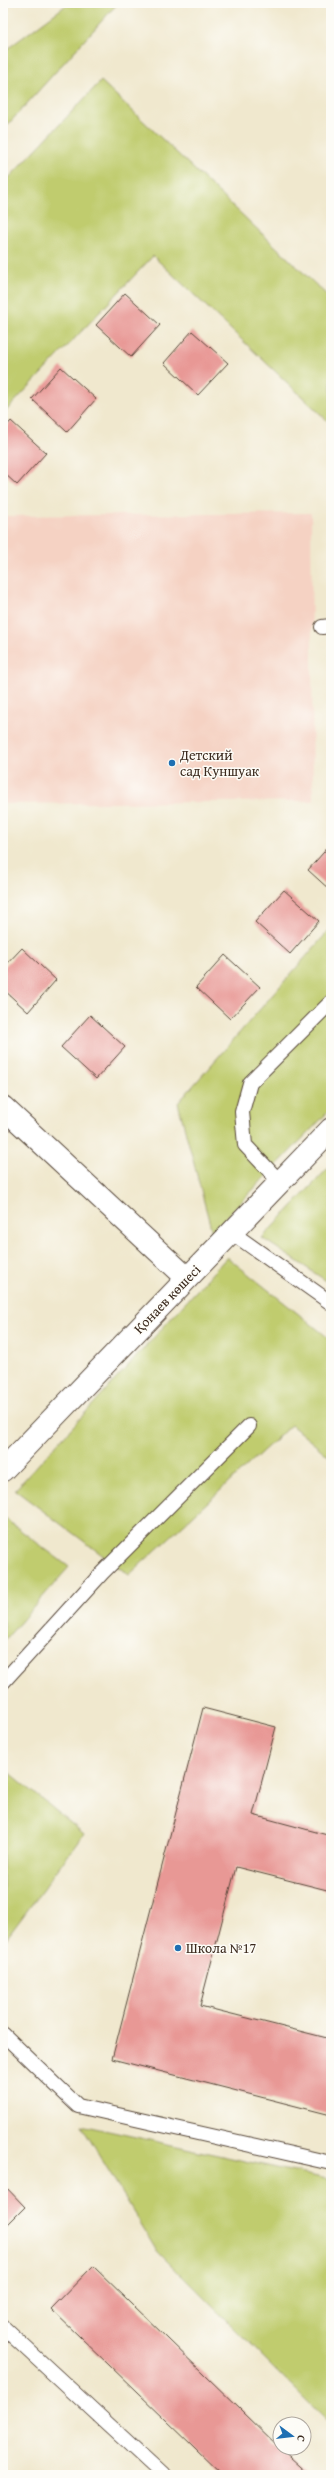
<svg xmlns="http://www.w3.org/2000/svg" width="334" height="2478" font-family="'Gentium Book Plus',serif">
	<rect width="100%" height="100%" fill="#fdfcf7"/>
	<filter id="ink" filterUnits="userSpaceOnUse"><feTurbulence type="fractalNoise" baseFrequency=".025" numOctaves="2"/><feDisplacementMap in="SourceGraphic" scale="8" xChannelSelector="R" yChannelSelector="G"/><feConvolveMatrix kernelMatrix="1 2 1 2 8 2 1 2 1" color-interpolation-filters="sRGB"/></filter>
	<filter id="wash" filterUnits="userSpaceOnUse"><feTurbulence type="fractalNoise" baseFrequency=".012" numOctaves="4" result="noise"/><feDisplacementMap in="SourceGraphic" scale="16" xChannelSelector="R" yChannelSelector="G"/><feGaussianBlur stdDeviation="0.9" result="paint"/><feColorMatrix in="noise" values="0 0 0 0 0 0 0 0 0 0 0 0 0 0 0 0 0 1.4 0 .05"/><feComposite in="paint" operator="in"/></filter>
	<g filter="url(#wash)">
		<rect width="100%" height="100%" fill="#f0e8ce"/>
		<path fill="#f5d2c3" d="M311,513L313,801L3,804V516Z"/>
		<path fill="#c0cc6e" stroke="#7e7b46" d="M69,3H118L3,130V52Z
			M101,81L331,299V424L153,256L3,414V184Z
			M331,928V1109L212,1232L178,1103Z
			M331,1165V1284L262,1238Z
			M227,1257L331,1340V1458L291,1425L129,1575L15,1490Z
			M3,1517L69,1567L3,1642Z
			M9,1772L84,1834L3,1943V1780Z
			M81,2125L331,2180V2425L158,2252Z"/>
		<g id="blocks">
			<path fill="#e89895" d="M125,293L160,325L131,357L96,325Z
				M192,331L228,363L198,395L164,363Z
				M61,367L96,399L67,432L32,399Z
				M11,421L46,453L17,485L3,472V430Z
				M331,844V891L308,870Z
				M284,890L319,921L290,954L255,922Z
				M22,948L56,980L28,1012L3,989V968Z
				M225,955L260,987L230,1019L196,987Z
				M90,1015L125,1047L96,1079L61,1047Z
				M203,1708L276,1727L253,1815L331,1836V1891L236,1867L200,2006L331,2039V2115L112,2059Z
				M3,2184L25,2207L3,2229Z
				M93,2266L280,2448L310,2475H223L51,2309Z"/>
		</g>
	</g>
	<g filter="url(#ink)">
		<use href="#blocks" fill-opacity="0" stroke="#564638" stroke-width="1"/>
		<g fill="none" stroke-linecap="round" stroke-linejoin="round">
			<g stroke="#564638" stroke-width="16">
				<path id="lane" d="M322,627L331,626
					M280,1182L245,1145L242,1112L250,1083L331,1002
					M231,1232L331,1303
					M3,1682L102,1573L249,1426
					M3,2034L78,2106L331,2163
					M3,2327L163,2475"/>
			</g>
			<g stroke="#564638" stroke-width="24">
				<path id="street" d="M3,1107L187,1278"/>
			</g>
			<g stroke="#564638" stroke-width="24">
				<path id="secondary" d="M3,1470L331,1129"/>
			</g>
			<use href="#lane" stroke="#fff" stroke-width="14"/>
			<use href="#street" stroke="#fff" stroke-width="22"/>
			<use href="#secondary" stroke="#fff" stroke-width="22"/>
		</g>
	</g>
	<g fill="#1f6fb2" stroke="#fdfcf7" stroke-width="1.5">
		<circle cx="172" cy="763" r="4"/>
		<circle cx="178" cy="1948" r="4"/>
	</g>
	<g text-anchor="middle" stroke-width="3" stroke-linejoin="round" paint-order="stroke">
		<g font-size="14" fill="#3b2a1e" stroke="#fdfcf7" text-anchor="start">
			<text x="180" y="760">Детский<tspan x="180" dy="16">сад Куншуак</tspan></text>
			<text x="186" y="1953">Школа №17</text>
		</g>
		<g font-size="14" fill="#3b2a1e" stroke="#fdfcf7">
			<text transform="translate(167 1299) rotate(-46)" y="5">Қонаев көшесі</text>
		</g>
	</g>
	<rect width="334" height="2478" fill="none" stroke="#fdfcf7" stroke-width="16"/>
	<g transform="translate(292 2436) rotate(105)"><circle r="19" fill="#fdfcf7" stroke="#afa8a0"/>
	<path d="M0-3L7 15L0 10L-7 15Z" fill="#1f6fb2"/>
	<text y="-6" font-size="11" font-weight="bold" text-anchor="middle" fill="#3b2a1e">С</text>
	</g>
</svg>
